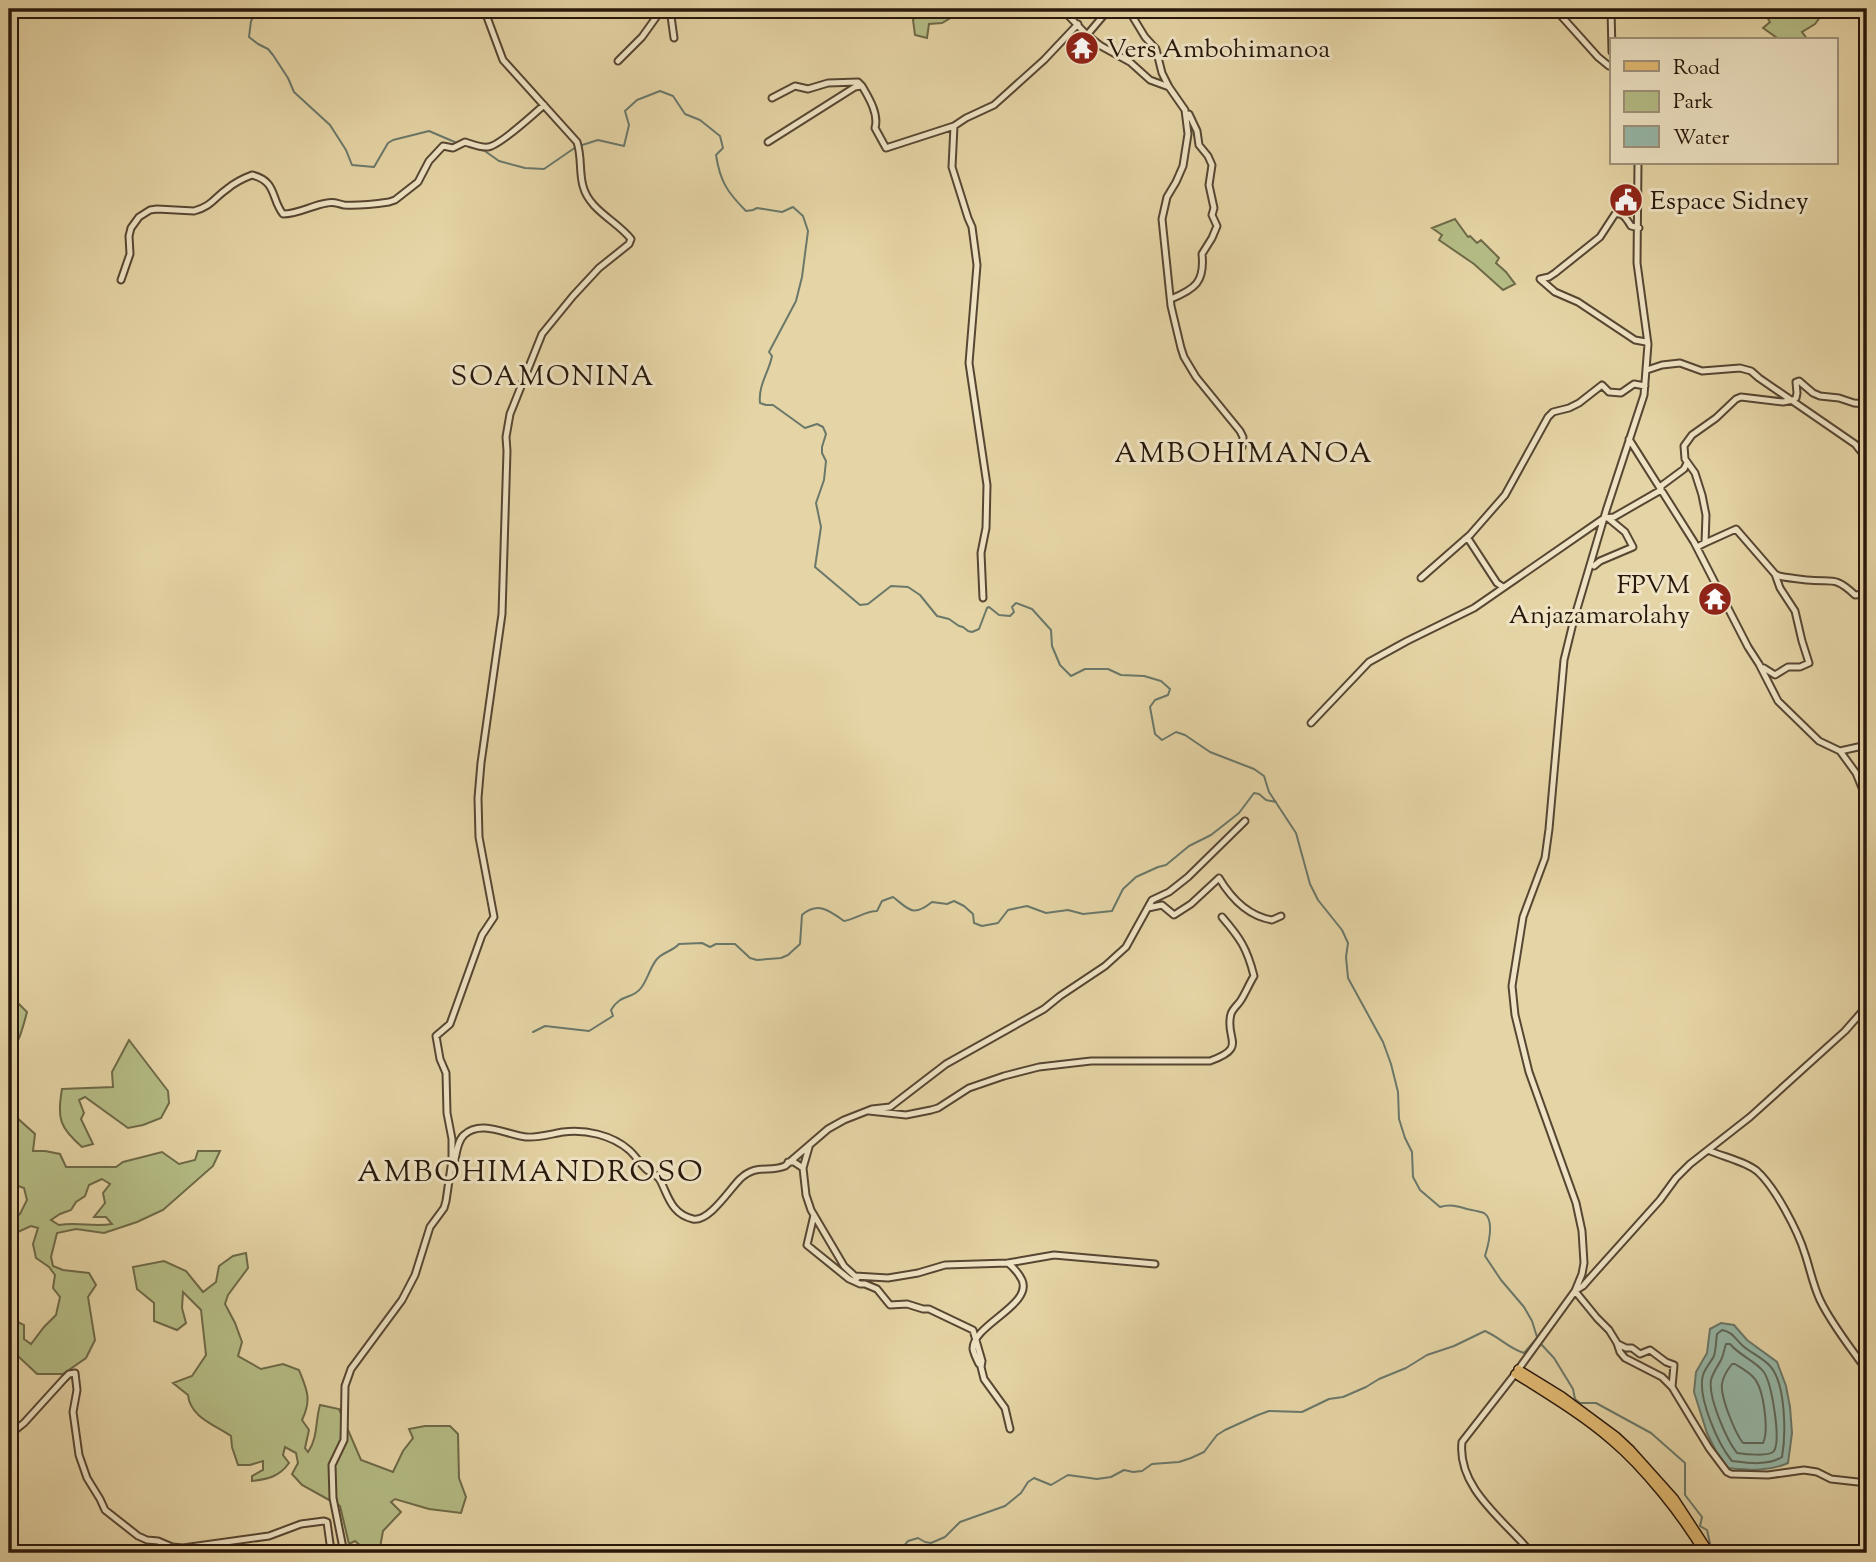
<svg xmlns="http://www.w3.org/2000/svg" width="1876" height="1562" font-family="'Sorts Mill Goudy',serif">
	<rect width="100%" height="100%" fill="#e5d4a5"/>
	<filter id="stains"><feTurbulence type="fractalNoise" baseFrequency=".00286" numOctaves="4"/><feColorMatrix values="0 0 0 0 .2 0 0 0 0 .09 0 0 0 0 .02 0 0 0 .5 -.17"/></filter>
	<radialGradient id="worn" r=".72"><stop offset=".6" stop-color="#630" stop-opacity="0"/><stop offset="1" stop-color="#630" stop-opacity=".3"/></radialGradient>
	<path fill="#b5bd86" stroke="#6e6a48" stroke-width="2" fill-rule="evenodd" d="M919,9H964V10L942,23L929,24L927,38L915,35L913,20Z
		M1757,9H1826L1815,24L1802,32L1808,40H1780L1763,28L1770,22L1765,14Z
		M1455,219L1468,237L1470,236L1477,243L1481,240L1499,258L1496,263L1506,272L1515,284L1503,290L1474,264L1439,240L1442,235L1432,228Z
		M9,996L13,998L27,1012C23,1027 19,1044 9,1054Z
		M129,1040L168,1091L169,1103L161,1118L143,1125L128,1128L85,1097L79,1100L84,1113L81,1119L93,1144L82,1147C59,1127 57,1118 62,1089L113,1087L112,1072Z
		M9,1115L16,1117L35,1134L33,1151H45L60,1154L66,1167H116L123,1162L162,1152L179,1164L195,1160L198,1151H220L213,1166L163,1210L137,1222L104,1233L76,1229L57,1233L51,1257L53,1266L63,1270L89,1273L96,1285L88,1297L95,1340L86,1358L63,1374H37L17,1355L9,1351V1323L16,1321L24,1325V1339L31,1344L44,1327L56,1315L60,1297L53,1288L55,1275L49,1267L36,1258L33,1244L38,1228L31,1226L9,1236V1220L20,1214L27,1200L24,1188L10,1183L9,1186V1143H11L9,1135ZM102,1179L110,1184L103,1193L105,1203L94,1217H106L112,1224C94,1227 77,1222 59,1225L51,1220L60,1214L71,1210L76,1202L85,1196L89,1185Z
		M246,1253L248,1268L228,1295L225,1304L235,1323L242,1342L238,1356L261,1369L283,1364L299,1370C307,1390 312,1399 302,1420L309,1430L305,1448L308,1452C318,1438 315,1422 320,1405L339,1409L361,1460L393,1472L403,1451L413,1438L409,1429L425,1426H450L458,1434L459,1478L466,1497L461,1513L429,1509L395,1499L391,1502L401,1512L383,1531L379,1553H369L355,1541L349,1544L340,1506L302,1485L292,1474L298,1463L296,1453L285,1447L283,1455L289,1463C279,1477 268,1479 252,1481V1476L263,1470V1461L250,1465H238L232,1447L231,1436C215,1425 190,1417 188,1395L173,1383L192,1376L206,1355L201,1310L183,1292L182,1308L186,1323L177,1330L154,1321V1303L137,1289L133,1267L164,1261L186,1271L203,1292L216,1282L219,1266L233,1256Z"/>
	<path fill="#96b8a9" stroke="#6a786a" stroke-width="2" d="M1721,1323L1734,1325L1747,1340L1777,1362L1786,1386L1790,1407L1792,1433L1788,1463C1768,1472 1750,1470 1728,1468L1716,1451L1707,1433L1694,1392L1696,1372L1707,1353L1710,1329Z"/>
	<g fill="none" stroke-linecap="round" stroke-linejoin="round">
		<path stroke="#5f685a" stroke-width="2" d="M1722,1330C1733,1332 1735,1339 1743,1346C1751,1353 1763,1358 1770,1366C1786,1383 1786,1435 1782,1457C1768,1466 1748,1463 1732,1461C1718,1444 1697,1397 1703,1375C1705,1368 1711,1362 1714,1356C1716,1349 1716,1341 1717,1334Z
			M1726,1344H1730C1739,1355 1755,1361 1763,1371C1772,1382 1781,1440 1774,1451C1770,1457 1744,1454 1737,1453C1726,1439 1708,1397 1711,1380C1713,1372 1718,1366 1721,1360C1724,1354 1724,1349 1726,1344Z
			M1732,1364H1735C1741,1368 1749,1372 1754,1378C1764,1389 1769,1431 1763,1443H1743C1735,1433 1720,1396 1722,1384C1723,1376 1728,1369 1732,1364Z"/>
		<path stroke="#6a786a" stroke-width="2" d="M258,9L251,21L249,37L258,44L268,49L273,55L288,78L294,92L330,125L346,150L352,165L374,167L388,143L393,140L429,131L457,143
			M462,145L474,147
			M482,149L499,161L525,168L544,169L576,147L598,140L624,146L629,125L625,111L637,100L660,91L673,96L685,114L700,120L720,136L723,148L716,155C720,181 727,192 746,211L753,210L757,208L782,212L793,207L803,216L808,231L802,277L796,301L769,352L772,356C769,372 758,385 760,403L766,405H773L805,428L817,424L823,427L826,434L822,447V453L826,461L824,480L816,503L821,527L815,567L860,605L868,604L891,586L908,587L920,595L937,616L949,619L959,626L963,627L968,631L972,632L979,629L987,608L989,607L999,615L1010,616L1014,612L1012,607L1016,603L1032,609L1051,630L1052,646L1060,665L1071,676L1085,669H1108L1121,675L1144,676L1161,681L1170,689L1168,695L1155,700L1150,707L1155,734L1162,740L1176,732L1185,735L1210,752L1254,769L1264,776L1269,792L1296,833L1310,884L1318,900L1342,930L1348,943L1346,957L1348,978L1383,1042L1391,1064L1398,1092L1399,1119L1405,1138L1412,1152L1413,1177L1420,1190L1440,1207C1450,1204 1457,1206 1467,1209C1472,1210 1479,1211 1484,1213C1495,1220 1488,1246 1485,1256L1501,1280L1524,1307L1532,1321L1538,1340
			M533,1032L545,1026L589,1031L613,1016L611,1010C621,993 632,1000 641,988C648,979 650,967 657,959C663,952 673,951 679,944L702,943L710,947L716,944H735L750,958L757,960L781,958L788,955L800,944L802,915C818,901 830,911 844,921C856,919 865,911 877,911L882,901L893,897C909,909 912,918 932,902L947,904L954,901L964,906L973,914L974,923L982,926L998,923L1008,910L1027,906L1046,913L1068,910L1083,914L1112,911L1123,889L1136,877L1158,867L1166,865L1189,846L1211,835L1239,813L1254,793L1259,794L1266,800L1276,802
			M1541,1344L1554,1358L1573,1389L1575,1399L1580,1403H1596L1651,1433L1685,1463V1495L1702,1517L1700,1526L1707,1530L1711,1548
			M898,1553L908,1541L918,1538L925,1542L931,1543L945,1537L960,1522L1005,1506L1021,1493L1028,1482L1034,1478L1051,1485L1068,1475L1097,1479L1111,1477L1124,1470L1133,1472L1142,1471L1152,1464L1179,1462L1191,1458L1204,1452L1217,1435L1225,1430L1258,1415L1269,1411L1302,1412L1329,1399L1343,1397L1366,1387L1379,1379L1406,1368L1427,1355L1454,1346L1485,1331C1499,1337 1510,1349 1524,1353L1537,1338"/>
		<g stroke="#574632" stroke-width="9">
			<path id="minor" d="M670,9L674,38
				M1062,9L1087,35L1101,46L1130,62L1150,80L1169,87L1185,110L1188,134L1183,166L1176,182L1167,197L1162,219L1171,306L1181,348L1184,357L1196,377L1240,431L1243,437L1242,447
				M1128,9L1145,37L1156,49L1162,73L1169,87
				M1555,9L1598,57L1609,66L1612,65
				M1611,9L1612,52
				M1087,35L1109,9
				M618,61L642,37L662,9
				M772,98L795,86L808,89L828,83L858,82L862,86C869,98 879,114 875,128L886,148L954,126L966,118L994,105L1044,60L1078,24
				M954,126L952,167L968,218L972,227L977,265L969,363L987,485L986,528L981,553L983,598
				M768,142L855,87L862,86
				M1639,228L1631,226C1627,220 1623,212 1615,214L1600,237L1555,273L1549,277L1540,279L1555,292L1578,302L1635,340L1646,342L1648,344
				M121,280L130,254L129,236L131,228L139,217L150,210L157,209L194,211C212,206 214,198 227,189C234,183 244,178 252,175C277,181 271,199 283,214C299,214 312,205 327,203C334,201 338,204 344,205C358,206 375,204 389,202L395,200L418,182L429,161L443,146L453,148L465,142C472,144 481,148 488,147C499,146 534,114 544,105
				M1171,299C1195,289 1205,282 1202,254L1212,238L1217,226L1212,215L1214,208L1209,185L1212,165L1208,156L1199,145L1197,131L1189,114
				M1647,370L1662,365L1680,363L1702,371L1740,368L1751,371L1759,378L1855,444L1867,459
				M1629,439L1694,542L1748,647L1759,664L1778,701L1819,741L1840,751L1856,773L1867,800
				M1465,539L1469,540L1497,583L1503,587
				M1705,543L1736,529L1775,574L1779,576C1788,578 1798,579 1807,580C1832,583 1834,575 1855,595L1867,594
				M1697,547L1705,543L1706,515L1702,495L1695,473L1685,459L1684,446L1692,435L1716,418L1736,399L1741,397L1783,402L1793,400L1796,398L1797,393L1796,382L1799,381L1813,393L1820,396L1839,398L1854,403L1867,404
				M1594,566L1600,561L1633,547L1625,532L1608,518
				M1421,578L1470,535L1505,495L1548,417L1553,412L1569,408L1579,403L1602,385L1609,392L1621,393L1634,384L1645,386
				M1764,668L1775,675L1788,667H1800L1809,663L1802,641L1795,611L1780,588L1775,574
				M1311,723L1369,662L1407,641L1474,608L1604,518L1614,517L1661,490V486L1684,469L1687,463
				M1840,751L1867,745
				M1148,908L1162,905L1174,915L1191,904L1219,878C1231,898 1248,916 1272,920L1281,916
				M1867,1006L1845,1031L1750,1117L1690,1164L1676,1178L1660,1200L1590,1278L1583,1286L1575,1291L1597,1318L1609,1330L1617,1343L1620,1352L1625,1358L1662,1377L1672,1387L1709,1448L1727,1472L1731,1474L1768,1475L1804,1470L1817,1472L1831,1479L1867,1483
				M869,1111L906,1115L931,1110L938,1108L969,1088L1004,1076L1039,1067L1091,1061H1210C1249,1047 1224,1039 1231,1014C1233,1008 1238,1005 1241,1000C1246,992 1249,984 1254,976C1247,948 1240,938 1222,917
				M1708,1150C1723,1157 1745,1161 1757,1171C1775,1187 1798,1231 1805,1254C1810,1269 1813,1285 1820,1300C1832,1325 1851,1348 1867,1371
				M788,1162H794L803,1168L806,1195L811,1210L844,1266L857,1278
				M454,1165C456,1156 457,1141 464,1135C481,1119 507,1135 526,1137C538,1138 551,1134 563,1132C585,1129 612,1135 629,1150C636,1156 640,1164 647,1170C651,1173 657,1175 660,1180C668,1195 671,1214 693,1219C709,1222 729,1190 740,1179C757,1163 768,1173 785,1166L828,1129L844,1120L872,1109L890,1107L946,1064L1044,1009L1060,996L1105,966L1126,947L1152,900L1169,892L1188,877L1245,821
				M803,1168L809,1147
				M814,1215L807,1245L849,1279L860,1284H865L877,1289L890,1305L907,1304L923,1309H929L973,1330L982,1361L981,1367L984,1379L1005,1408L1010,1429
				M855,1276L888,1278L918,1273L945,1265L1008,1263L1054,1255L1155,1264
				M1618,1344L1626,1348H1632L1640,1354L1650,1350L1666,1362L1674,1365L1672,1387
				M979,1364C977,1360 974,1354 973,1349C972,1325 1033,1305 1022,1280C1019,1274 1013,1267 1008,1263
				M9,1435L24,1423L64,1379L69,1374L75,1373L77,1390L73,1412L79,1455L87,1478L100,1499L105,1510L138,1536L147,1540L158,1541L172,1547L183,1548L269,1536L301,1524L324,1521L327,1522L330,1544L333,1553
				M344,1553L333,1498L332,1465L344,1440L345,1386L351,1369L402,1300L415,1275L430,1227L444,1208L446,1201L452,1160V1139L447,1113L446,1073L440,1059L436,1036L450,1024L482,935L494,917L479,837L478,798L481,763L502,614L507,451L506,437L510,414L542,334L573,296L599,268L629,244L631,239C617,221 589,210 583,186C579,172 582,157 577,142L503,60L484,9
				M1528,1553L1527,1548C1501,1518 1457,1486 1462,1442L1515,1374L1575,1291L1582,1274L1584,1263L1582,1231L1576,1203L1529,1072L1515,1015L1512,986L1523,917L1545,858L1549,829L1564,660L1574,619L1606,511L1644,395L1648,344L1637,263L1638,163"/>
		</g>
		<g stroke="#28170b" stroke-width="10">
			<path id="major" d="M1518,1369L1562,1396L1616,1436L1631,1450L1674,1498L1710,1553
				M1515,1374C1548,1395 1582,1415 1612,1441C1644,1468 1683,1517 1704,1553"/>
		</g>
		<use href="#minor" stroke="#eee3c4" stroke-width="5"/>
		<use href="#major" stroke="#e2ba72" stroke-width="7"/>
	</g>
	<defs>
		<g id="temple-disc" transform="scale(1.75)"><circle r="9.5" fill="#8f2418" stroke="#eee3c4"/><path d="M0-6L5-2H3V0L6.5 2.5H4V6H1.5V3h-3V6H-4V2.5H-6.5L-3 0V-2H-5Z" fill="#fff"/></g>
		<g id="civic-disc" transform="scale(1.75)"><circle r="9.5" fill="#8f2418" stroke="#eee3c4"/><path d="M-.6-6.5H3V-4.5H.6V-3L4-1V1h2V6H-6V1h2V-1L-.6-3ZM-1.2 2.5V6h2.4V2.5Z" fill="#fff"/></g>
	</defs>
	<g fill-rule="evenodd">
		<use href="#temple-disc" x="1082" y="48"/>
		<use href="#civic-disc" x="1626" y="200"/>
		<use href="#temple-disc" x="1715" y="599"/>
	</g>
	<g text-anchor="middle" stroke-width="6" stroke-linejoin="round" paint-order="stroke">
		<g font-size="26" fill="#28170b" stroke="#eee3c4" text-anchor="start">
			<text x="1106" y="57">Vers Ambohimanoa</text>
			<text x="1650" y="209">Espace Sidney</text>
			<text x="1690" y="593" text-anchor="end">FPVM<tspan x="1690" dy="30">Anjazamarolahy</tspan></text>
		</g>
		<g font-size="28" letter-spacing="2" fill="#28170b" stroke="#eee3c4">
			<text x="553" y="385">SOAMONINA</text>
			<text x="1244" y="462">AMBOHIMANOA</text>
		</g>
		<g font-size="30" letter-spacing="2" fill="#28170b" stroke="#eee3c4">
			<text x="531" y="1181">AMBOHIMANDROSO</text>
		</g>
	</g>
	<rect width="1876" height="1562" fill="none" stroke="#e5d4a5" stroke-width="35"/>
	<rect x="10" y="10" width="1855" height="1541" fill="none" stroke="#28170b" stroke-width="3.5"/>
	<rect x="18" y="18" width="1841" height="1527" fill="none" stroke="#28170b" stroke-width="2"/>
	<rect x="1610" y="38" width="228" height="126" fill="#eee3c4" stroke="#9f917a" stroke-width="2"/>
	<rect x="1624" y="61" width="35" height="10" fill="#e2ba72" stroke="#9f917a" stroke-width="2"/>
	<text x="1673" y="74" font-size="21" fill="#28170b">Road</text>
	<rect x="1624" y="91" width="35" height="21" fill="#b5bd86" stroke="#9f917a" stroke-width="2"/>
	<text x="1673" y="108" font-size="21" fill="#28170b">Park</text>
	<rect x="1624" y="126" width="35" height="21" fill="#96b8a9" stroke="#9f917a" stroke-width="2"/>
	<text x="1673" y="144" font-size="21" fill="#28170b">Water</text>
	<rect width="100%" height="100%" filter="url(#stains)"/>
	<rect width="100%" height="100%" fill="url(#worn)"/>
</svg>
